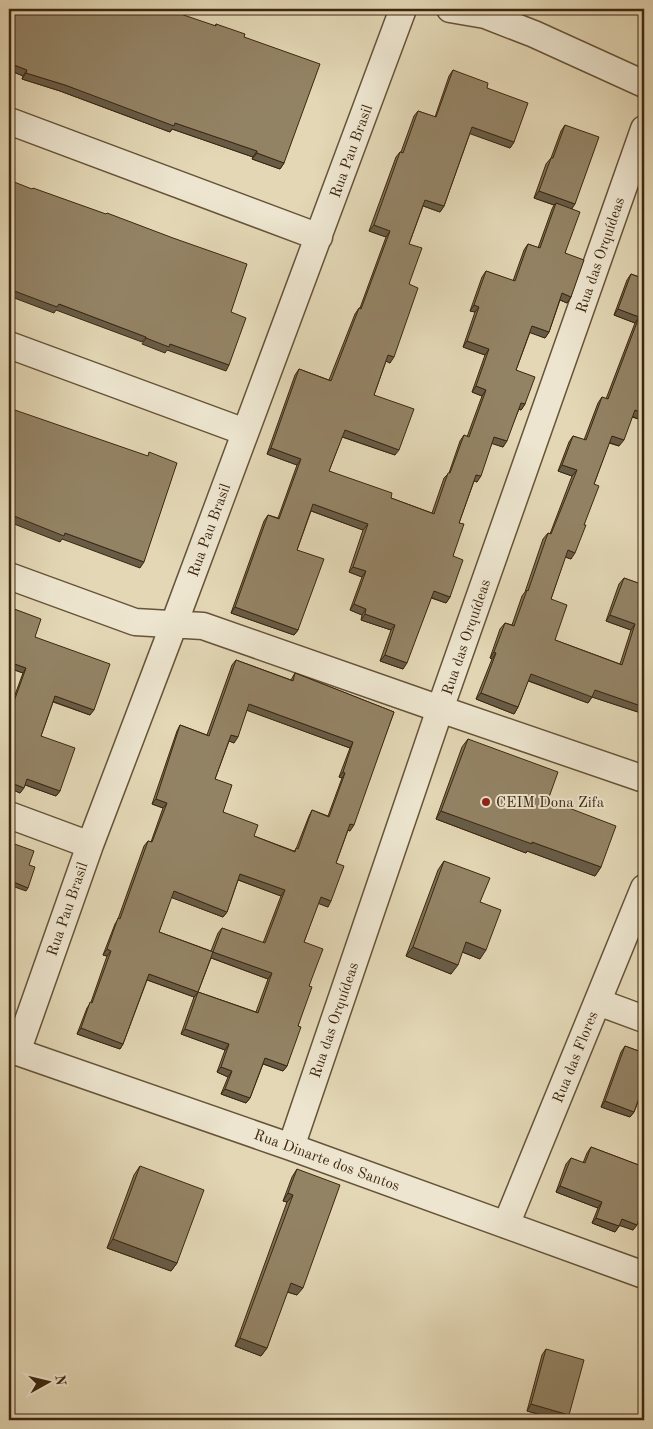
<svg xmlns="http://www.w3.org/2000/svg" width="653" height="1429" font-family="'Old Standard TT',serif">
	<rect width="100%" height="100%" fill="#e3d7b5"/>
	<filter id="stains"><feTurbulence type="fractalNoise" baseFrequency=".004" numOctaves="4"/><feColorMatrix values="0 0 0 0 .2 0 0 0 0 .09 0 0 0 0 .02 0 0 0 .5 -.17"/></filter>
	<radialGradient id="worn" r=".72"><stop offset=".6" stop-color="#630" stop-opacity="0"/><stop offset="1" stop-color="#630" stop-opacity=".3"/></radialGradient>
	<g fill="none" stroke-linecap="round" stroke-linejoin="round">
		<g stroke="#665338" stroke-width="29">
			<path id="minor" d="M450,9L485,15L534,34L644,84
				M9,121L319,237
				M9,345L245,432
				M9,576L135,622L203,626L440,709L644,779
				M9,815L90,845
				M598,1002L644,1019
				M9,1049L291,1147L644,1275
				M17,1052L90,845L174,624L403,9
				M291,1147L440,709L644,129
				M506,1225L644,888"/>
		</g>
		<use href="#minor" stroke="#ede5cf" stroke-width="26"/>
	</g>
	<path fill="#7e7157" stroke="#3d270f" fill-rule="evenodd" d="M9,9L215,26L216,24L244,37L284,163L280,169L252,159L253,157L172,129L170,132L60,91L22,79L23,76L9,70Z
		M453,70L487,88L514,142L510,148L470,133L444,206L440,212L423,206L409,244V284L390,363L386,361L374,395L395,455L342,437L329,471L391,498L432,513L444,478L449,473L460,441L464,435L467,437L482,396L472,392L485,355L463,347L475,312L470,311L482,277L486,271L513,281L524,250L528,244L538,248L552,209L554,205L534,198L546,164L551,158L561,131L565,125L572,209L565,253L571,297L567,303L560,300L549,332L545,338L530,332L516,370L525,404L521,410L519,409L503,447L492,443L477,482L474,481L459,523L453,556L450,597L446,603L431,598L403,669L380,661L391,630L361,620L362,615L350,610L362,577L349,572L363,530L311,511L297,550L298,630L294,635L231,613L264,521L268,515L278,518L297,465L267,454L295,375L299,369L329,380L355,314L359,308H360L386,237L369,231L396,157L400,152H401L414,116L418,111L435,117L449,76Z
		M644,272V421L632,417L619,446L609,443L594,484L571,559L565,557L551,599L555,640L620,664L631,630L606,621L619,584L624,578L643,585L644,582V714L592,697L588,703L528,681L518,707L514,714L476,699L492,659L490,658L500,629L505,623L512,625L522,596L525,592L543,539L548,533L550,534L572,476L558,471L569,442L573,436L584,440L598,403L602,397L606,399L635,323L614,315L627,280L631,274L642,278Z
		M9,607L35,637L90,715L53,702L41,736L60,791L56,796L25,785L20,793L9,788V711L23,673L9,668Z
		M236,660L291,680L295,673L394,712L350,831L348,830L336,863L328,907L318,903L304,942L309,986L287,1066L283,1071L263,1064L250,1098L246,1103L221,1094L228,1077L217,1072L225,1050L181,1034L194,997L147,980L123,1044L120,1049L77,1034L87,1008L91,1002L107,956L103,955L115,924L118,919L144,846L148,841L151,842L163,808L152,804L177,731L180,725L207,735L232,665ZM247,710L350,748L339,777L342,778L328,816L312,810L309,816L296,849L294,851L254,836L223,812L215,779L229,741L234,743ZM238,880L281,896L263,943L222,928L218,933L211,951L159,932L171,897L223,917L227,912ZM211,958L268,979L256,1012L198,992Z
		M468,739L548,800L601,867L595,876L527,851L526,853L436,819L462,747Z
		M444,861L480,902V959L462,952L451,974L406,956L438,870Z
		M625,1046L644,1053V1104L638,1102L634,1112L630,1117L601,1107L621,1052Z
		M591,1147L644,1167V1224L638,1222L633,1230L620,1225L615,1232L592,1223L598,1208L556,1192L566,1164L571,1158L583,1163L587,1153Z
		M140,1166L177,1263L171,1271L107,1248L134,1175Z
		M297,1169V1295L287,1292L267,1348L261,1356L235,1346L287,1202L283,1201L292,1177Z
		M546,1349L569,1415L565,1420H560L527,1411L542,1355Z"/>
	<path fill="#675c47" stroke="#3d270f" d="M9,63L27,70L23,76L9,70Z
		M26,73L65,85L257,151L253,157L172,129L170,132L60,91L22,79Z
		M472,127L514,142L510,148L468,133Z
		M257,153L284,163L280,169L252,159Z
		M539,191L575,204L571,210L556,203L554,205L534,198Z
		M425,200L444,206L440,212L421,205Z
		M374,225L390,231L386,237L369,231Z
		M9,289L59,304L146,337L142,342L56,310L54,313L9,296Z
		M562,293L571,297L567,303L558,299Z
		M474,305L479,307L475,312L470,311Z
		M618,309L639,317L635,323L614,315Z
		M532,326L549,332L545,338L528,332Z
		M146,338L170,344L229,365L226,371L167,350L165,353L142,344Z
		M467,341L489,349L485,355L463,347Z
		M388,355L394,357L390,363L384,360Z
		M476,386L486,390L482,396L472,392Z
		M521,403L525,404L521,410L517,408Z
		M635,410L644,414V421L631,416Z
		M345,430L399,450L395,455L340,436Z
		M612,436L624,440L619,446L608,442Z
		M494,437L507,441L503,447L490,443Z
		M271,448L301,459L297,465L267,454Z
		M562,465L577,470L572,476L558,471Z
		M476,475L481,476L477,482L472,480Z
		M313,504L368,524L363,530L309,510Z
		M9,514L65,533L144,562L140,568L62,539L60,542L9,522Z
		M568,550L575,553L571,559L563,556Z
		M353,567L366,571L362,577L349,572Z
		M434,591L450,597L446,603L430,597Z
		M354,604L366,609L362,615L350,610Z
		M235,607L298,630L294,635L231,613Z
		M365,614L395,625L391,630L361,620Z
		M610,615L635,624L631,630L606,621Z
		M494,652L496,653L492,659L490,658Z
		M385,655L407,663L403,669L380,661Z
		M9,662L26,668L23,673L9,668Z
		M531,674L595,690L644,707V714L592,697L588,703L527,680Z
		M481,693L518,707L514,714L476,699Z
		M55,696L94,710L90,715L52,701Z
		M249,704L353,742L350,748L246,710Z
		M231,735L238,737L234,743L227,740Z
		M343,772L345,773L342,778L339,777Z
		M27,779L60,791L56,796L23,784Z
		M9,782L24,788L20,793L9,788Z
		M156,799L167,803L163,808L152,804Z
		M441,811L532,842L601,867L595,876L527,851L526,853L436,819Z
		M350,824L354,825L350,831L347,830Z
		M240,874L285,890L281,896L236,879Z
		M9,880L28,888L26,891L9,885Z
		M174,891L227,912L223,917L170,897Z
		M321,897L331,901L328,907L317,903Z
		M466,942L486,950L480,959L460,951Z
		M413,947L458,965L451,974L406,956Z
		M107,949L111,951L107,956L103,955Z
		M213,952L272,973L268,979L209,957Z
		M149,974L198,992L194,997L145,979Z
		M81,1028L123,1044L120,1049L77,1034Z
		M185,1029L229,1044L225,1050L181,1034Z
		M265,1058L287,1066L283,1071L261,1063Z
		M221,1067L232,1071L228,1077L217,1072Z
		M225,1089L250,1098L246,1103L221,1094Z
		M640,1095L644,1097V1104L636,1101Z
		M605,1101L634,1112L630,1117L601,1107Z
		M560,1186L602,1202L598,1208L556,1192Z
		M288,1193L293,1195L287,1202L283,1201Z
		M640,1216L644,1217V1224L636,1221Z
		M596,1218L619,1226L615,1232L592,1223Z
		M622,1219L637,1225L633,1230L618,1225Z
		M113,1239L177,1263L171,1271L107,1248Z
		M291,1283L303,1288L297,1295L285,1291Z
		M240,1338L267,1348L261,1356L235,1346Z
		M531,1404L569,1415L565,1420H560L527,1411Z"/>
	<path fill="#938365" stroke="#3d270f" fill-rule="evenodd" d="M9,9H166L216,26V24L245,34L244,37L320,64L284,163L257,153V151L175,123L174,126L65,85L26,73L27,70L9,63Z
		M453,70L488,83L487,88L528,103L514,142L472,127L444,206L425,200L409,244L422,248L409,284L418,288L394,357L388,355L374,395L414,409L399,450L345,430L329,471L392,493L391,498L434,514L448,473H450L464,435L469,437L486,390L476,386L489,349L467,341L479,307L474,305L486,271L515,281L528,244L540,248L556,203L580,212L565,253L584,260L571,297L562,293L549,332L532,326L516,370L535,377L525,404L521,403L507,441L494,437L481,476L476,475L459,523L464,524L453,556L463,560L450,597L434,591L407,663L385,655L395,625L365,614L366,609L354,604L366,571L353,567L368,524L313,504L297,550L324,559L298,630L235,607L268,515L279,519L301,459L271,448L299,369L331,381L359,308L361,309L390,231L374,225L400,152L403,153L418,111L436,117Z
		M565,125L599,137L575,204L539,191L551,158H553Z
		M9,180L32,189L33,188L106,214L107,213L173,238L247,264L231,312L246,318L229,365L170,344L169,347L146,338V337L59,304L57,307L9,289Z
		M631,274L644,279V277V414L635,410L624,440L612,436L594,484L599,486L584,525H586L575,553L568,550L551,599L567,605L555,640L622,665L635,624L610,615L624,578L644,585V707L595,690L592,697L531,674L518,707L481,693L496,653L494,652L505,623L514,626L527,590L528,591L548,533L551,534L577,470L562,465L573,436L586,440L602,397L608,399L639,317L618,309Z
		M9,408L148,456L149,452L177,463L144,562L65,533L64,536L9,514Z
		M9,607L41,619L35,637L110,664L94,710L55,696L41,736L75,748L60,791L27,779L24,788L9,782V715L26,668L9,662Z
		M236,660L293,681L295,673L394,712L354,825L350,824L336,863L344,866L331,901L321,897L304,942L323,949L309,986L312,987L298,1026L301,1027L287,1066L265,1058L250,1098L225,1089L232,1071L221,1067L229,1044L185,1029L198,992L149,974L123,1044L81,1028L90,1002L92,1003L111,951L107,949L118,918L120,919L148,841L152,842L167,803L156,799L180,725L209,736ZM249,704L353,742L343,772L345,773L329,817L312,810L298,849L296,848L295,852L254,836L258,825L223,812L232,785L215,779L231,735L238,737ZM240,874L285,890L265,943L222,928L213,952L159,932L174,891L227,912ZM213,952L272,973L258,1013L198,992Z
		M468,739L558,772L548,800L616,826L601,867L532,842V844L441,811Z
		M9,842L34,851L29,865L35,867L28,888L9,880Z
		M444,861L490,878L480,902L501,910L486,950L466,942L458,965L413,947Z
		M625,1046L644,1053V1097L640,1095L634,1112L605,1101Z
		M591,1147L644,1167V1217L640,1216L637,1225L622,1219L619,1226L596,1218L602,1202L560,1186L571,1158L585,1163Z
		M140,1166L204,1190L177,1263L113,1239Z
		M297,1169L340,1185L303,1288L291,1283L267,1348L240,1338L293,1195L288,1193Z
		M546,1349L584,1360L569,1415L531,1404Z"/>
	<circle fill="#8f2418" stroke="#ede5cf" stroke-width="2" cx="486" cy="802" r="5"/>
	<g text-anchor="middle" stroke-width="4" stroke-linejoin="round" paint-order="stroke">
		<g font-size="15" fill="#3d270f" stroke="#ede5cf">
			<text transform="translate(351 151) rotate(-70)" y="5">Rua Pau Brasil</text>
			<text transform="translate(600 255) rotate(-71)" y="5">Rua das Orquídeas</text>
			<text transform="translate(209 530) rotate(-70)" y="5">Rua Pau Brasil</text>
			<text transform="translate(466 637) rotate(-71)" y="5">Rua das Orquídeas</text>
			<text transform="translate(67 909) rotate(-71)" y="5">Rua Pau Brasil</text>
			<text transform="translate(334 1020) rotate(-71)" y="5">Rua das Orquídeas</text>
			<text transform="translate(575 1057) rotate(-68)" y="5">Rua das Flores</text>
			<text transform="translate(327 1160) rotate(20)" y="5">Rua Dinarte dos Santos</text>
		</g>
		<g font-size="15" fill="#3d270f" stroke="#ede5cf" text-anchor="start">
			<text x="496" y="807">CEIM Dona Zifa</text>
		</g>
	</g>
	<rect width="653" height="1429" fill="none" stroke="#e3d7b5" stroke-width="30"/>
	<rect x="10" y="10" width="633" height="1409" fill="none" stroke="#3d270f" stroke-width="2.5"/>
	<rect x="15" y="15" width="623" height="1399" fill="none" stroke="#3d270f"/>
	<g transform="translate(48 1382) rotate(82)" stroke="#ede5cf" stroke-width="4" paint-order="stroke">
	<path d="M0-4L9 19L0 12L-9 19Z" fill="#3d270f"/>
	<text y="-8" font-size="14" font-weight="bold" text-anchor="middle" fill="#3d270f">N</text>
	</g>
	<rect width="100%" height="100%" filter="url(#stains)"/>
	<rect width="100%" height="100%" fill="url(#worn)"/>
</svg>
